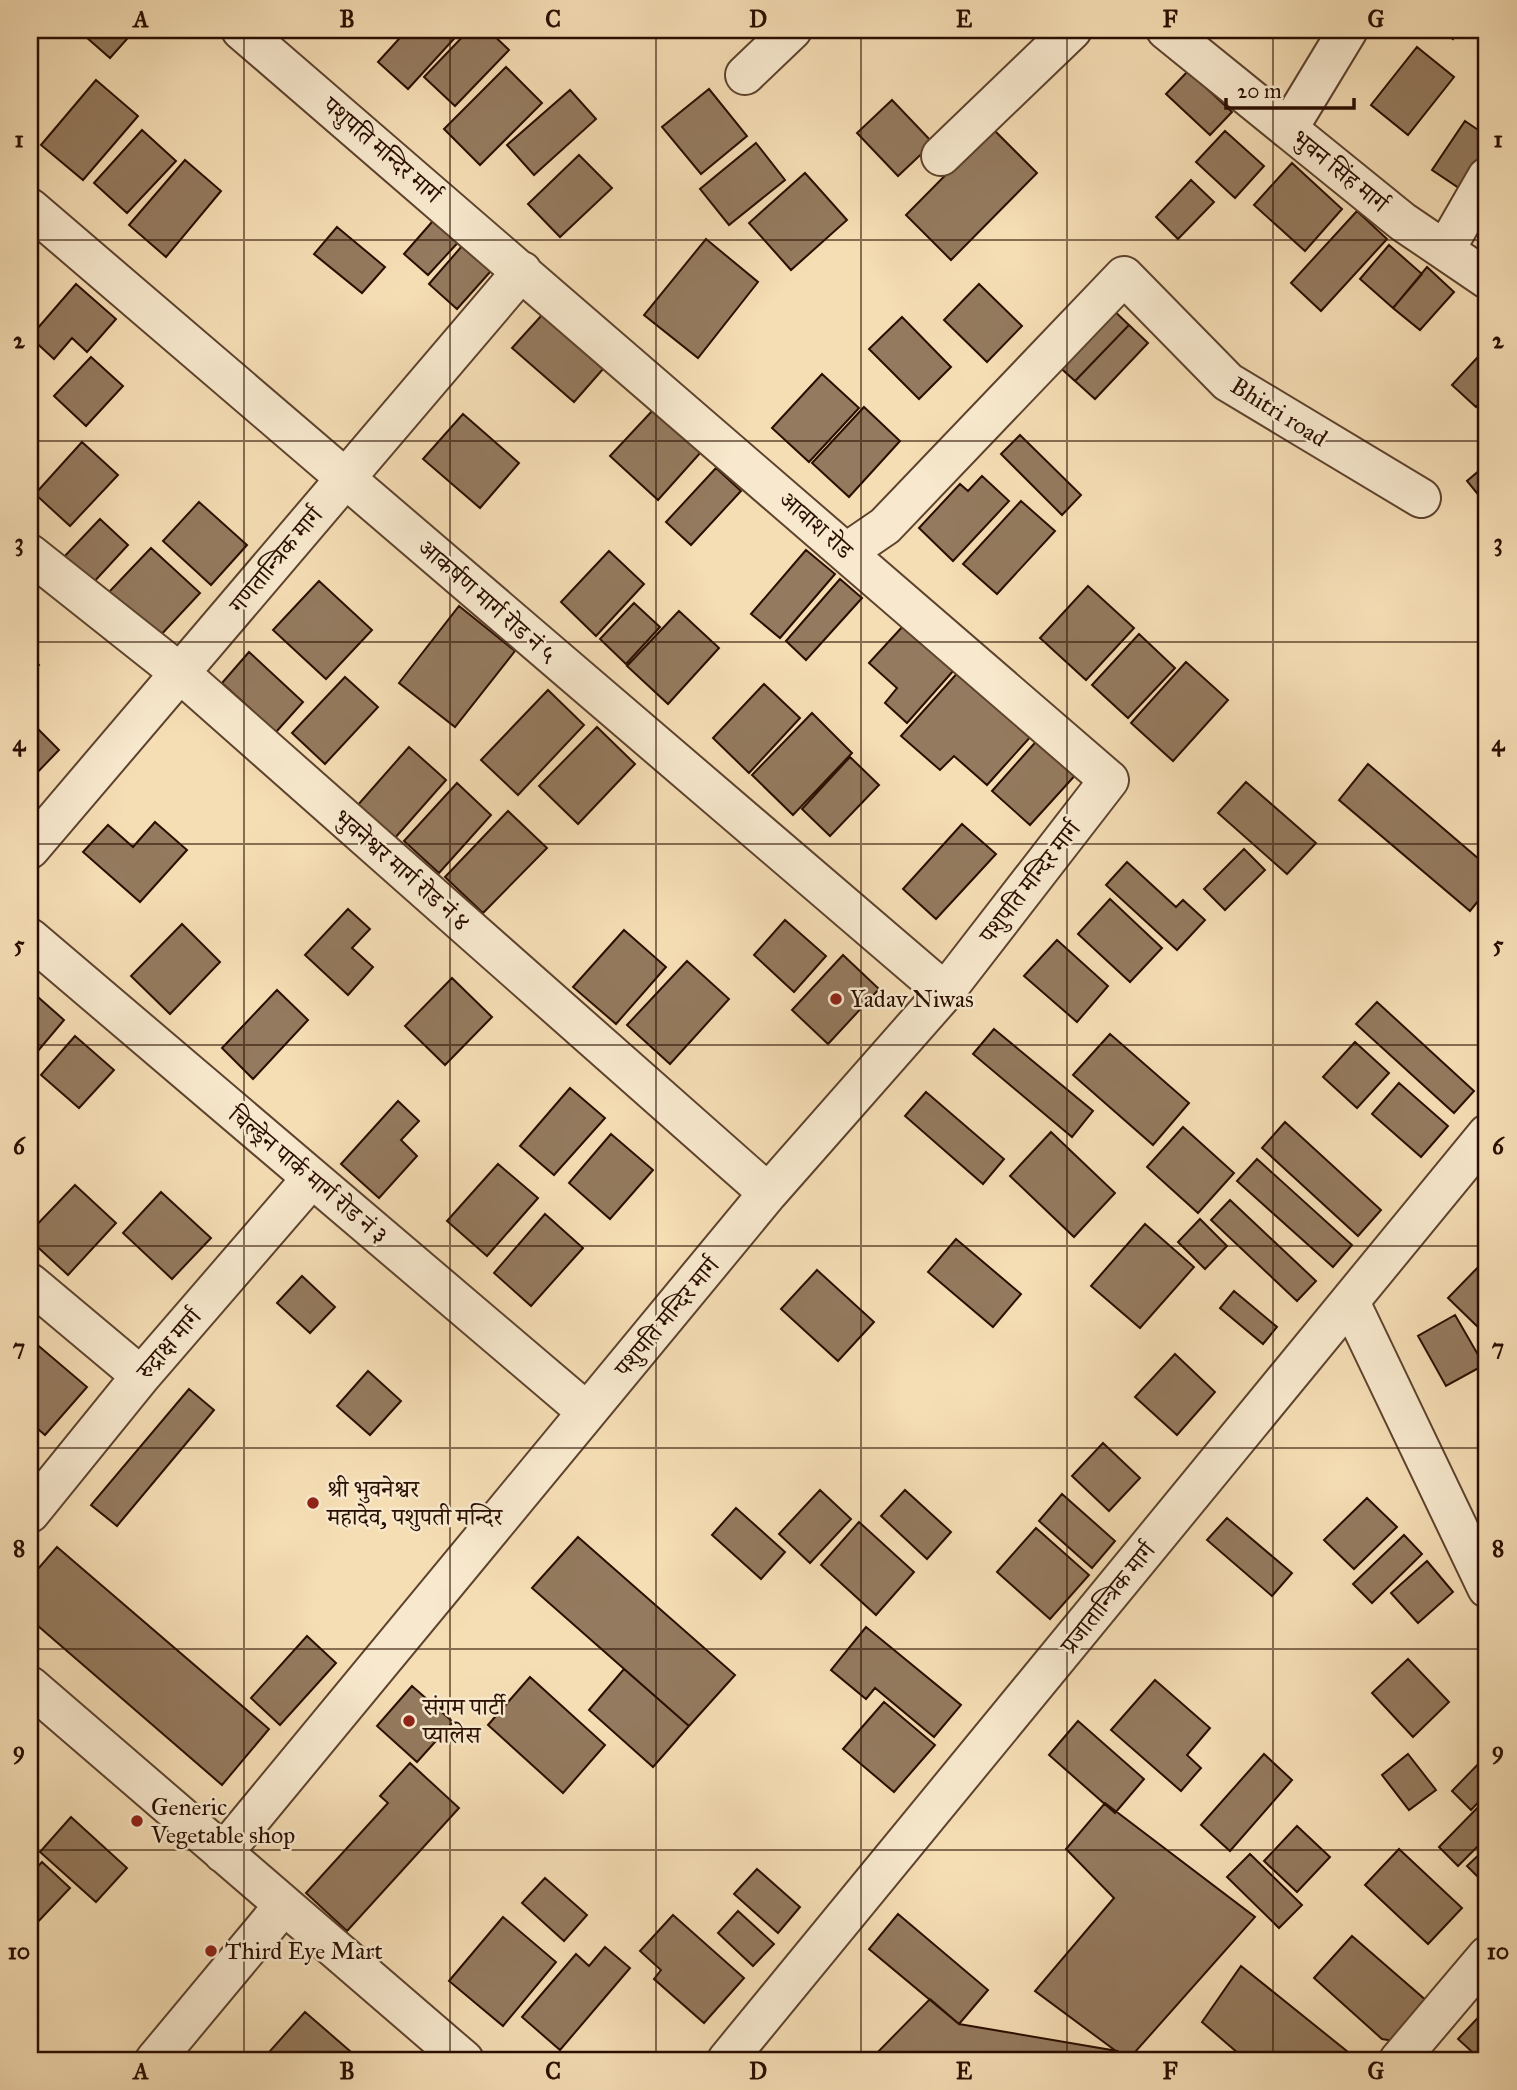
<svg xmlns="http://www.w3.org/2000/svg" width="1517" height="2090" font-family="'IM FELL Great Primer','Noto Serif Devanagari',serif">
	<rect width="100%" height="100%" fill="#f5ddb4"/>
	<filter id="stains"><feTurbulence type="fractalNoise" baseFrequency=".00286" numOctaves="4"/><feColorMatrix values="0 0 0 0 .2 0 0 0 0 .09 0 0 0 0 .02 0 0 0 .5 -.17"/></filter>
	<radialGradient id="worn" r=".72"><stop offset=".6" stop-color="#630" stop-opacity="0"/><stop offset="1" stop-color="#630" stop-opacity=".3"/></radialGradient>
	<path fill="#947a5e" stroke="#2a0e00" stroke-width="2" d="M78,30H135L110,58Z
		M407,30H462L408,89L378,62Z
		M469,30H488L509,50L455,106L424,77Z
		M1438,30H1458L1453,39Z
		M1417,47L1454,77L1408,135L1371,105Z
		M506,67L542,103L480,165L444,129Z
		M1188,71L1232,112L1210,135L1166,94Z
		M96,80L138,116L83,180L41,145Z
		M709,89L747,136L701,174L662,127Z
		M570,90L596,119L534,175L507,145Z
		M892,100L933,143L898,176L857,133Z
		M1465,121L1487,136V146L1459,188L1432,170Z
		M992,128L1037,173L951,260L906,215Z
		M142,130L176,161L127,213L94,183Z
		M1225,131L1264,166L1235,198L1196,162Z
		M756,143L785,180L729,225L700,189Z
		M579,155L612,188L560,237L528,204Z
		M185,160L221,191L166,257L129,225Z
		M1292,163L1342,209L1305,251L1254,205Z
		M805,173L847,220L791,270L749,223Z
		M1191,180L1214,202L1178,239L1156,217Z
		M1357,211L1387,239L1321,311L1291,283Z
		M439,214L464,236L428,275L404,254Z
		M337,227L385,267L362,293L314,254Z
		M469,238L498,263L457,309L429,284Z
		M706,239L758,282L698,358L644,315Z
		M1389,245L1422,274L1393,308L1360,279Z
		M1427,267L1454,292L1420,330L1393,308Z
		M76,284L116,319L87,352L72,338L54,359L30,337Z
		M979,284L1022,326L987,362L944,320Z
		M1108,305L1129,325L1075,381L1041,350Z
		M542,315L603,369L574,402L512,348Z
		M902,317L951,367L919,399L869,349Z
		M1129,325L1148,343L1095,399L1075,381Z
		M1487,347V396L1476,407L1452,385Z
		M91,357L123,386L86,426L54,396Z
		M822,374L859,408L809,462L772,428Z
		M864,407L900,441L849,497L812,463Z
		M654,409L701,452L658,500L610,456Z
		M463,414L519,463L480,508L423,459Z
		M1020,435L1081,495L1062,515L1001,454Z
		M82,442L118,475L70,526L35,494Z
		M1487,464V501L1485,503L1467,481Z
		M716,468L741,491L691,545L666,522Z
		M982,476L1009,501L953,561L919,528L960,484L968,491Z
		M1021,501L1055,531L997,594L963,564Z
		M199,502L247,545L211,585L163,541Z
		M100,519L128,545L91,585L62,559Z
		M151,548L200,593L158,638L109,592Z
		M806,550L835,574L780,638L751,614Z
		M609,551L644,584L596,636L561,602Z
		M840,579L862,598L806,660L786,641Z
		M319,581L372,630L326,679L273,630Z
		M1088,586L1134,628L1086,680L1040,638Z
		M634,603L660,627L626,664L600,639Z
		M459,606L515,651L455,727L399,683Z
		M679,611L719,648L668,704L627,666Z
		M904,625L954,670L907,723L885,703L897,688L869,663Z
		M1139,634L1175,668L1128,718L1092,685Z
		M249,652L303,702L276,732L222,683Z
		M30,655L39,665L30,675Z
		M1186,662L1228,700L1173,761L1131,723Z
		M961,669L1033,734L987,785L954,756L940,770L901,736Z
		M345,677L378,707L325,764L292,733Z
		M764,684L800,718L749,773L713,738Z
		M548,690L584,725L518,795L481,760Z
		M812,713L852,753L793,815L752,775Z
		M30,721L59,750L30,780Z
		M597,727L635,764L578,824L539,786Z
		M1041,736L1079,771L1030,825L992,791Z
		M409,747L446,780L394,839L357,806Z
		M850,757L879,785L830,836L802,809Z
		M1368,764L1487,866V890L1470,911L1339,800Z
		M1246,782L1316,843L1287,874L1218,813Z
		M457,783L491,815L439,873L404,841Z
		M508,811L547,848L483,913L445,877Z
		M155,822L187,850L140,902L83,852L108,825L133,847Z
		M962,824L996,854L936,919L903,889Z
		M1244,849L1265,870L1225,910L1204,889Z
		M1127,862L1176,907L1183,900L1205,920L1177,950L1106,885Z
		M1110,899L1162,948L1130,982L1078,934Z
		M348,909L370,929L352,948L373,967L348,995L305,955Z
		M785,920L826,956L794,992L754,955Z
		M182,924L220,962L170,1014L131,976Z
		M624,930L666,967L616,1024L573,987Z
		M1057,940L1108,986L1077,1022L1024,976Z
		M843,955L879,989L828,1044L792,1010Z
		M687,961L729,999L670,1064L627,1025Z
		M452,978L492,1017L445,1065L405,1026Z
		M30,990L64,1020L32,1058L30,1056Z
		M277,990L308,1020L253,1079L222,1048Z
		M1377,1002L1474,1091L1454,1113L1356,1024Z
		M994,1029L1093,1111L1072,1137L973,1054Z
		M1110,1034L1189,1103L1153,1145L1073,1075Z
		M75,1036L114,1070L79,1108L41,1075Z
		M1355,1042L1389,1073L1357,1108L1323,1077Z
		M1399,1083L1448,1126L1421,1157L1372,1114Z
		M570,1088L605,1118L554,1175L520,1146Z
		M926,1092L1004,1159L983,1184L905,1116Z
		M398,1101L419,1121L401,1140L417,1156L379,1198L341,1164Z
		M1285,1122L1381,1210L1358,1236L1262,1148Z
		M1183,1127L1234,1173L1198,1213L1147,1167Z
		M1051,1132L1115,1193L1074,1237L1010,1176Z
		M611,1134L653,1170L610,1219L569,1183Z
		M1257,1159L1352,1245L1333,1267L1237,1181Z
		M498,1164L538,1198L487,1256L447,1221Z
		M75,1185L116,1223L68,1275L30,1240V1232Z
		M161,1192L211,1238L172,1279L123,1233Z
		M1230,1200L1316,1281L1297,1301L1211,1220Z
		M545,1214L583,1248L531,1306L494,1273Z
		M1200,1219L1227,1246L1205,1269L1178,1242Z
		M1145,1224L1194,1267L1140,1328L1091,1286Z
		M956,1239L1021,1294L993,1327L928,1272Z
		M1487,1258V1324L1481,1330L1448,1298Z
		M817,1270L874,1322L838,1361L781,1309Z
		M302,1276L335,1307L310,1333L277,1303Z
		M1234,1291L1277,1327L1263,1344L1220,1308Z
		M1455,1315L1484,1365L1446,1386L1418,1336Z
		M34,1342L87,1387L45,1435L30,1422V1347Z
		M1175,1354L1215,1392L1177,1435L1135,1397Z
		M368,1371L401,1401L370,1435L337,1406Z
		M189,1389L214,1410L117,1526L91,1505Z
		M1487,1390V1433L1479,1391Z
		M1103,1443L1140,1478L1109,1511L1072,1476Z
		M820,1490L851,1519L810,1563L779,1534Z
		M905,1490L951,1532L927,1559L881,1516Z
		M1062,1494L1115,1541L1092,1568L1039,1521Z
		M1367,1498L1397,1527L1354,1569L1324,1540Z
		M736,1508L785,1552L761,1579L712,1535Z
		M1227,1518L1292,1573L1272,1596L1207,1540Z
		M859,1522L914,1572L876,1615L821,1565Z
		M1036,1528L1089,1575L1050,1619L997,1572Z
		M1404,1535L1422,1554L1372,1603L1353,1584Z
		M578,1537L735,1675L689,1726L532,1588Z
		M57,1547L269,1729L222,1785L30,1619V1578Z
		M1427,1561L1453,1592L1418,1623L1391,1593Z
		M866,1627L961,1705L934,1737L875,1688L866,1699L831,1670Z
		M307,1636L336,1663L280,1725L251,1698Z
		M1408,1659L1449,1702L1413,1737L1372,1693Z
		M624,1669L689,1726L653,1767L589,1710Z
		M530,1677L605,1745L563,1793L488,1725Z
		M1155,1680L1210,1728L1187,1755L1201,1768L1181,1791L1111,1730Z
		M412,1686L453,1722L417,1762L377,1726Z
		M884,1702L935,1745L894,1792L843,1749Z
		M1078,1721L1144,1779L1115,1813L1049,1755Z
		M1264,1754L1292,1780L1230,1851L1201,1825Z
		M1408,1754L1436,1790L1409,1810L1382,1775Z
		M1487,1755V1793L1471,1810L1452,1791Z
		M410,1763L459,1808L347,1931L306,1893L388,1803L380,1796Z
		M1487,1798V1837L1458,1866L1439,1847Z
		M1105,1803L1255,1917L1128,2060L1035,1991L1114,1898L1066,1849Z
		M71,1817L127,1868L96,1902L40,1852Z
		M1297,1826L1330,1857L1297,1892L1264,1861Z
		M1487,1847V1880L1484,1883L1467,1866Z
		M1399,1849L1462,1908L1428,1944L1365,1885Z
		M1250,1854L1302,1905L1279,1928L1227,1877Z
		M42,1862L70,1888L32,1928L30,1875Z
		M757,1869L800,1907L778,1933L734,1894Z
		M545,1878L587,1915L564,1941L522,1903Z
		M738,1911L774,1944L753,1966L718,1933Z
		M898,1914L988,1990L959,2024L869,1949Z
		M673,1915L744,1978L704,2023L654,1979L661,1970L640,1951Z
		M503,1917L556,1962L503,2026L449,1981Z
		M1352,1936L1436,2009L1413,2044L1382,2039L1314,1978Z
		M605,1947L630,1968L560,2050L522,2017L576,1954L589,1966Z
		M1241,1966L1358,2060H1246L1202,2022Z
		M930,1999L959,2024L1117,2051L1108,2060H870Z
		M1487,2008V2060H1481L1458,2039Z
		M305,2012L358,2058L356,2060H262Z
		M1136,2051L1148,2060H1128Z"/>
	<g fill="none" stroke-linecap="round" stroke-linejoin="round">
		<g stroke="#5d422d" stroke-width="42">
			<path id="minor" d="M1166,30L1403,222L1487,279
				M745,75L792,30
				M1288,129L1348,30
				M941,156L1072,30
				M30,208L945,992
				M1445,250L1487,177
				M847,552L885,526L1124,276L1228,382L1421,498
				M30,554L180,673L768,1193
				M30,849L522,271
				M30,938L587,1412
				M30,1283L141,1376
				M1350,1302L1487,1588
				M30,1513L141,1376L312,1178
				M30,1686L464,2060
				M223,1853L768,1193L945,992L1109,780L241,30
				M155,2060L284,1905
				M727,2060L1487,1134
				M1399,2060L1487,1956"/>
		</g>
		<use href="#minor" stroke="#f8e9ce" stroke-width="38"/>
	</g>
	<path fill="none" stroke="#2a0e00" stroke-width="2" stroke-opacity="0.55" d="M244,30V2060M450,30V2060M656,30V2060M861,30V2060M1067,30V2060M1273,30V2060M30,240H1487M30,441H1487M30,642H1487M30,844H1487M30,1045H1487M30,1246H1487M30,1448H1487M30,1649H1487M30,1850H1487"/>
	<g fill="#8f2418" stroke="#f8e9ce" stroke-width="2.5">
		<circle cx="836" cy="999" r="7"/>
		<circle cx="313" cy="1503" r="7"/>
		<circle cx="409" cy="1721" r="7"/>
		<circle cx="137" cy="1821" r="7"/>
		<circle cx="211" cy="1951" r="7"/>
	</g>
	<g text-anchor="middle" stroke-width="5" stroke-linejoin="round" paint-order="stroke">
		<g font-size="24" fill="#2a0e00" stroke="#f8e9ce">
			<text transform="translate(382 150) rotate(41)" y="8">पशुपति मन्दिर मार्ग</text>
			<text transform="translate(1340 171) rotate(39)" y="8">भुवन सिंह मार्ग</text>
			<text transform="translate(1279 412) rotate(32)" y="8">Bhitri road</text>
			<text transform="translate(816 525) rotate(41)" y="8">आवाश रोड</text>
			<text transform="translate(276 560) rotate(-50)" y="8">गणतान्त्रिक मार्ग</text>
			<text transform="translate(487 601) rotate(41)" y="8">आकर्षण मार्ग रोड नं ५</text>
			<text transform="translate(402 870) rotate(41)" y="8">भुवनेश्वर मार्ग रोड नं ४</text>
			<text transform="translate(1030 882) rotate(-52)" y="8">पशुपति मन्दिर मार्ग</text>
			<text transform="translate(308 1175) rotate(40)" y="8">चिल्ड्रेन पार्क मार्ग रोड नं ३</text>
			<text transform="translate(667 1317) rotate(-50)" y="8">पशुपति मन्दिर मार्ग</text>
			<text transform="translate(169 1344) rotate(-49)" y="8">रुद्राक्ष मार्ग</text>
			<text transform="translate(1108 1598) rotate(-51)" y="8">प्रजातान्त्रिक मार्ग</text>
		</g>
		<g font-size="24" fill="#2a0e00" stroke="#f8e9ce" text-anchor="start">
			<text x="850" y="1007">Yadav Niwas</text>
			<text x="327" y="1497">श्री भुवनेश्वर<tspan x="327" dy="28">महादेव, पशुपती मन्दिर</tspan></text>
			<text x="423" y="1715">संगम पार्टी<tspan x="423" dy="28">प्यालेस</tspan></text>
			<text x="151" y="1815">Generic<tspan x="151" dy="28">Vegetable shop</tspan></text>
			<text x="225" y="1959">Third Eye Mart</text>
		</g>
	</g>
	<rect width="1517" height="2090" fill="none" stroke="#f5ddb4" stroke-width="77"/>
	<path d="M1226 98v10h128v-10" fill="none" stroke="#2a0e00" stroke-width="3.5"/>
	<text x="1237" y="98" font-size="21" fill="#2a0e00" stroke="#f8e9ce" stroke-width="5" paint-order="stroke">20 m</text>
	<rect x="38" y="38" width="1440" height="2014" fill="none" stroke="#2a0e00" stroke-width="2.5"/>
	<g font-size="23" text-anchor="middle" font-weight="bold" fill="#2a0e00">
		<text x="141" y="27">A</text>
		<text x="347" y="27">B</text>
		<text x="553" y="27">C</text>
		<text x="758" y="27">D</text>
		<text x="964" y="27">E</text>
		<text x="1170" y="27">F</text>
		<text x="1376" y="27">G</text>
		<text x="19" y="147">1</text>
		<text x="1498" y="147">1</text>
		<text x="19" y="348">2</text>
		<text x="1498" y="348">2</text>
		<text x="19" y="550">3</text>
		<text x="1498" y="550">3</text>
		<text x="19" y="751">4</text>
		<text x="1498" y="751">4</text>
		<text x="19" y="952">5</text>
		<text x="1498" y="952">5</text>
		<text x="19" y="1154">6</text>
		<text x="1498" y="1154">6</text>
		<text x="19" y="1355">7</text>
		<text x="1498" y="1355">7</text>
		<text x="19" y="1556">8</text>
		<text x="1498" y="1556">8</text>
		<text x="19" y="1758">9</text>
		<text x="1498" y="1758">9</text>
		<text x="19" y="1959">10</text>
		<text x="1498" y="1959">10</text>
		<text x="141" y="2079">A</text>
		<text x="347" y="2079">B</text>
		<text x="553" y="2079">C</text>
		<text x="758" y="2079">D</text>
		<text x="964" y="2079">E</text>
		<text x="1170" y="2079">F</text>
		<text x="1376" y="2079">G</text>
	</g>
	<rect width="100%" height="100%" filter="url(#stains)"/>
	<rect width="100%" height="100%" fill="url(#worn)"/>
</svg>
